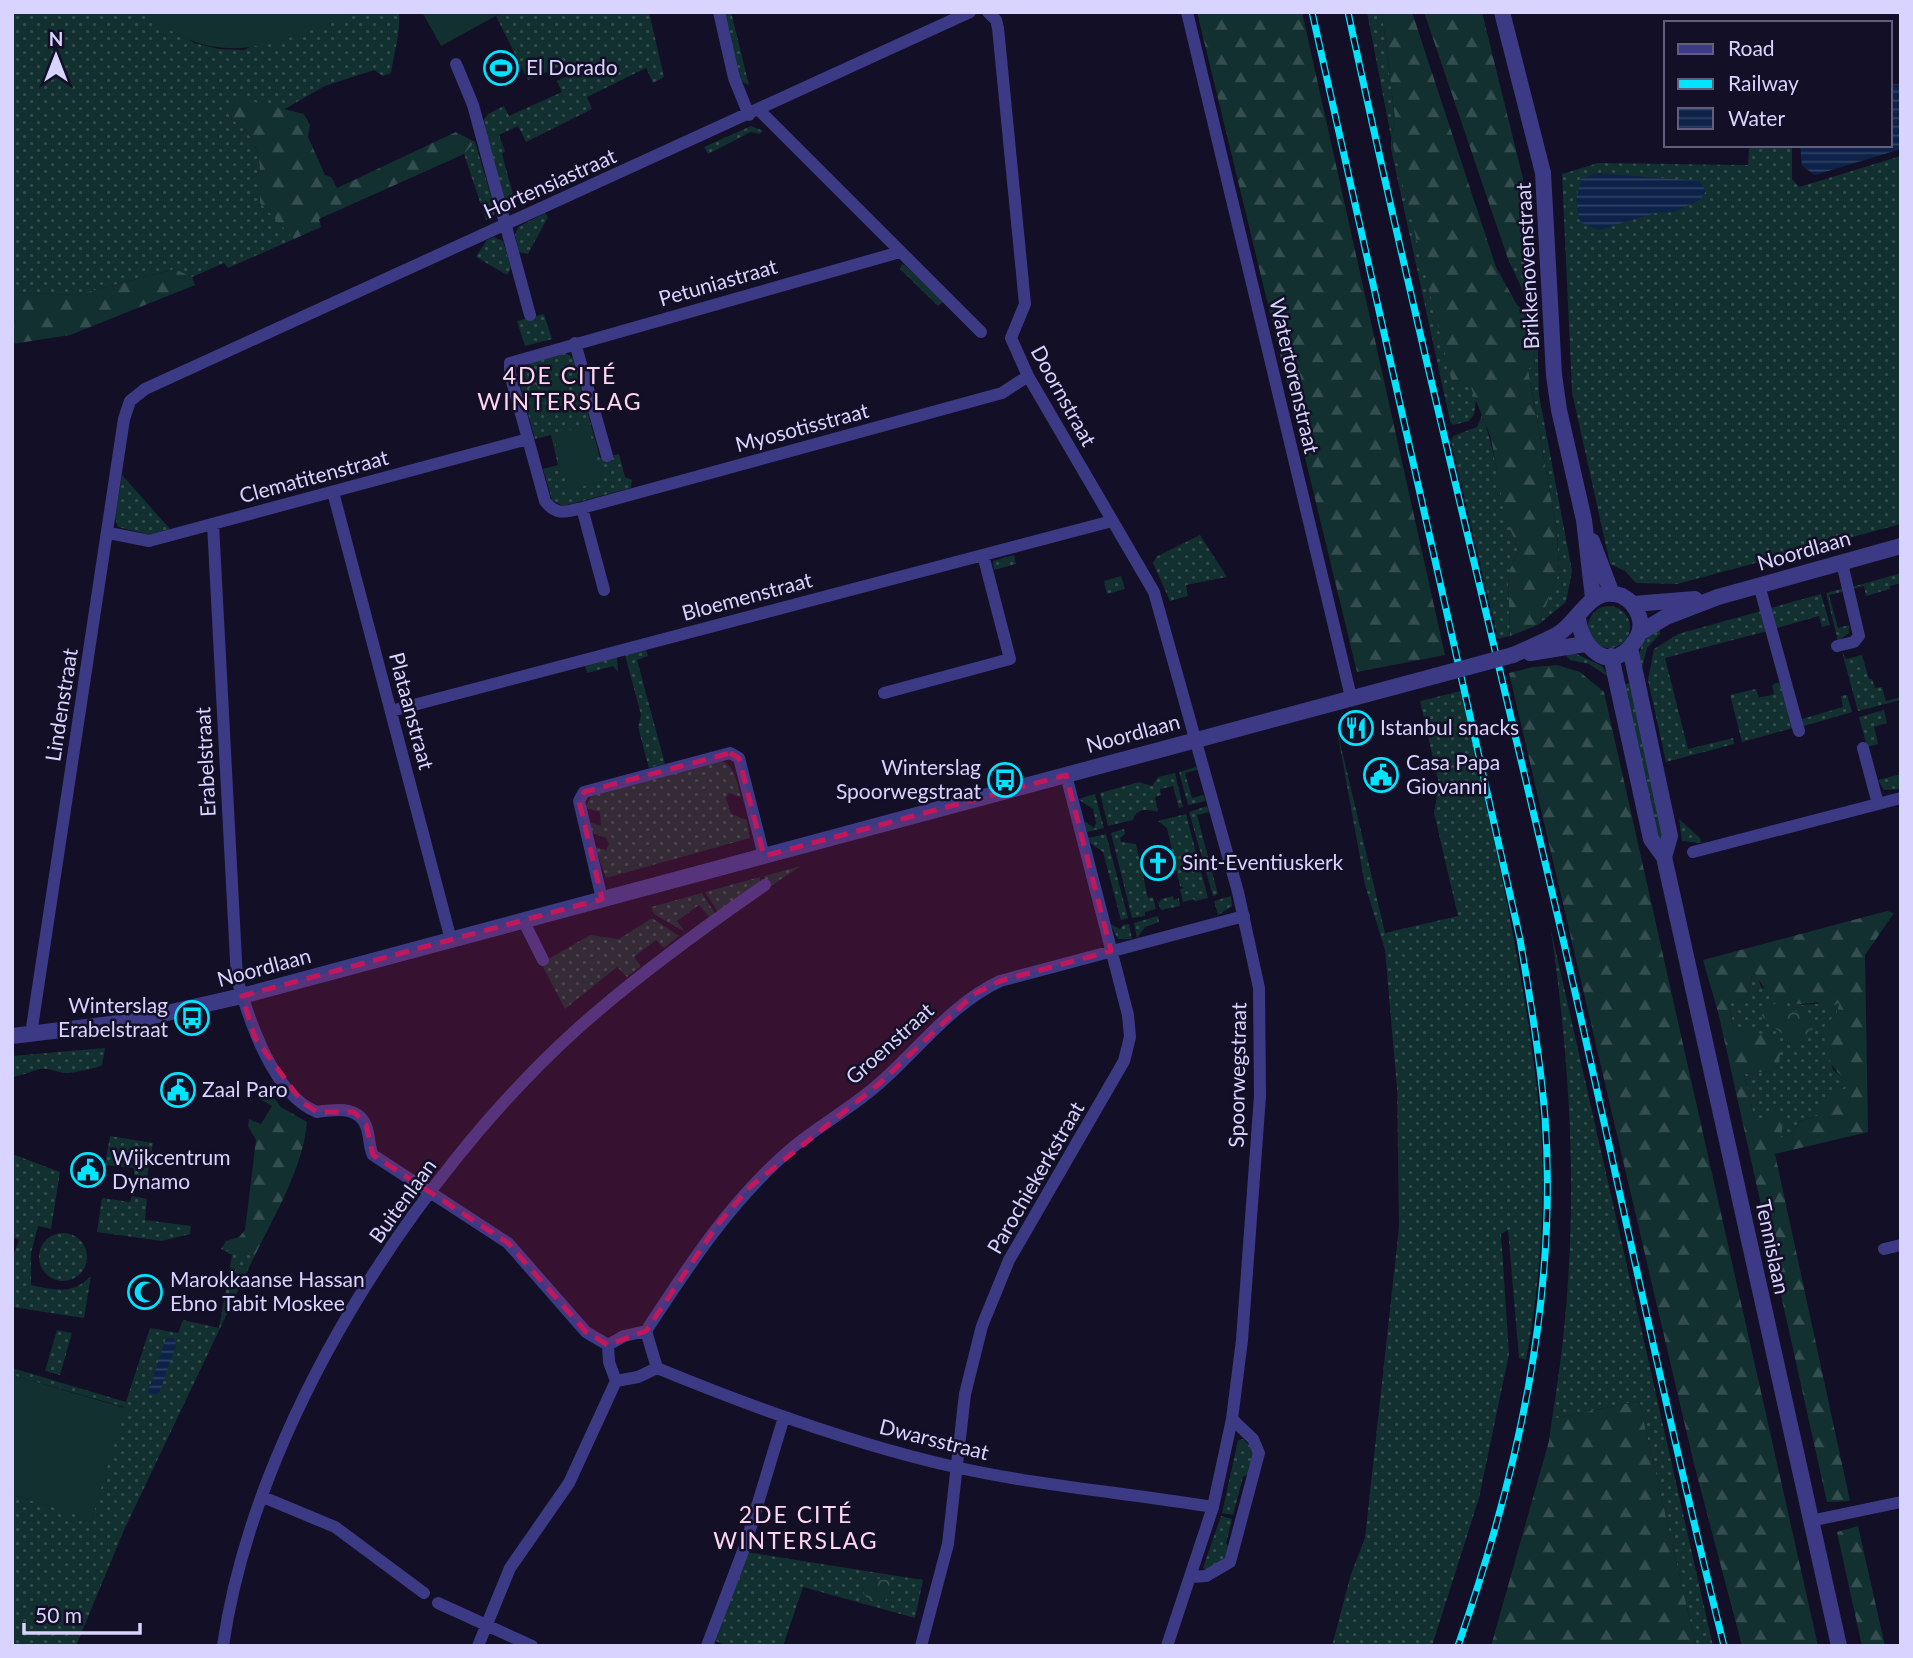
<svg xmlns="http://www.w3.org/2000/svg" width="1913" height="1658" font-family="Lato,sans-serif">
	<defs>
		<pattern id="grass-dots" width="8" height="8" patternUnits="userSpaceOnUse" patternTransform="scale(1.75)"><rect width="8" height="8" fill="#12302f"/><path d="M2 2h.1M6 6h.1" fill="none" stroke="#344d4e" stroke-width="1.8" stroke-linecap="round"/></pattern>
		<pattern id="forest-firs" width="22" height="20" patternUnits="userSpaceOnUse" patternTransform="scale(1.75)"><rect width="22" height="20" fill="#12302f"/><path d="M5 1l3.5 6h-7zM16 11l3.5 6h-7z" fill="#344d4e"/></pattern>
		<pattern id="park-crowns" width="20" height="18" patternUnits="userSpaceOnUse" patternTransform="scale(1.75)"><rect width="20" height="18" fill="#12302f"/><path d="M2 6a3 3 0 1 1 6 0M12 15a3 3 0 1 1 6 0" fill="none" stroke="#344d4e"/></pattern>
		<pattern id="water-rules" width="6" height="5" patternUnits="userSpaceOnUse" patternTransform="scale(1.75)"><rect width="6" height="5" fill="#0c2248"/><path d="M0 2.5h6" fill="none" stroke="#2f4163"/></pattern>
	</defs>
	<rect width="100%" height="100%" fill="#130f26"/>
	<path fill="url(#grass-dots)" d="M12,12H150L194,43L219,49L244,50L313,12H399C401,32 394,52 391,73L383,76L374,70L325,86L283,110L235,98L231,119C265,141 260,167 261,203L294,239L228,268L224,263L192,277L175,269L76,295L12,292Z
		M503,12H649L664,77L653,83L646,68L587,97L592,109L526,142L518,126L499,135L505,151L502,154L516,205L510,207L505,202L483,121L488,114L504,106L509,116L562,92L557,81L567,76L563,65L528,80L496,16Z
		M723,12H731L749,85L740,81Z
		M1367,12H1382L1395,119L1391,137L1476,400L1474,415L1469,421L1453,425L1450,421L1391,149V137Z
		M751,126L763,131L760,134L751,132L708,154L704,147Z
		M475,142L495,209L494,215L486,220L464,154Z
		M1754,145H1792V179L1799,187L1901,156V524L1677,584L1636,583L1625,571L1610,564L1572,392L1562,174L1598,163L1748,165L1749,149Z
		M545,213L548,217L528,254L519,252L515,235L518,227Z
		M1527,234L1536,295L1534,298L1525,295L1508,259L1516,261L1527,253Z
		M494,237L503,241L511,268L507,275L476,257L487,240Z
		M902,264L906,266L943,302L938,306L900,269Z
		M1527,313L1537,318L1539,395L1572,571L1566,602L1538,625L1559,572L1557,532L1528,368L1535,365Z
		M544,314L552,339L525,346L517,321Z
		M566,353L573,358L600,458L619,454L625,477L632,480L631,488L563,506L552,500L543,469L558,465L551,435L535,439L517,374L519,366Z
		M1482,415C1499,460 1499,505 1519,550L1508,574L1510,636L1498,639L1451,441L1453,436L1477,427Z
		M122,475L170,529L150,535L118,527L115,518Z
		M1200,535L1227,577L1186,585L1188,596L1170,601L1153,563L1156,557Z
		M1014,555L1016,564L994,570L993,561Z
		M1901,573V583L1890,586V589L1866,596L1864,586L1853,589L1852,587Z
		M1121,576L1125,589L1107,594L1104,581Z
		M1845,588L1846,591L1829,595L1838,628L1849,625V633L1838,641L1826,593Z
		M1821,594L1830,625L1822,627L1819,616L1777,628L1771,608Z
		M1588 627a21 21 0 1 1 42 0a21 21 0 1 1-42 0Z
		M1761,611L1767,631L1665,658L1688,749L1733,738L1734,744L1666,762L1648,680L1654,649L1678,634Z
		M1660,626V634L1647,648L1642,668L1637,662L1643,641Z
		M646,649L648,656L637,660L665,764L649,768L638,727L641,715L625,655Z
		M1842,652L1846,659L1862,655L1869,679H1872L1875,688L1882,687L1886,701L1901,697V700L1858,711Z
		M1574,653L1602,666L1609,677L1589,664L1570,660L1565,654Z
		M617,657L618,672L613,666L587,673L585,665Z
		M1780,682L1793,728L1742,742L1730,695L1756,689L1759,698L1774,694L1772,685Z
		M1631,683L1663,839H1657L1621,685Z
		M1461,691C1492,832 1526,973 1540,1118C1547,1195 1540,1285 1526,1360L1519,1358L1508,1230L1501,1234L1509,1354L1479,1498L1432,1646H1332L1351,1574L1365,1538L1399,1227L1397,1088L1385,950L1365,885L1336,725L1385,933L1458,916L1434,813L1439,784L1420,701Z
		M1847,695L1852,712L1804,726L1802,719L1843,707L1841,696Z
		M1884,710L1887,723L1874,727L1878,744L1867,747L1859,717Z
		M717,760C735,762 737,783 741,797L729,793L726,798L731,814L747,820L750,838L606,878L595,847L606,850L609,844L606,838L592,833L589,822L601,826L600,812L585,808L591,796Z
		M1196,767L1197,770L1185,773L1192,798L1204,795L1205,801L1188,805L1179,772Z
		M1175,773L1183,807L1179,808L1173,786L1160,789L1161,795L1155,797L1158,812C1148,809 1136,808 1133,820L1108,826L1100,793L1139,782L1152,786L1158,777Z
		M1901,774V789L1884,790L1878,780Z
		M1095,794L1104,828L1087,832L1084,821L1094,828L1096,823L1093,809L1078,799Z
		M1207,806L1209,812L1197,815L1218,894L1213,896L1189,812Z
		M1186,814L1208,898L1195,901L1194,899L1183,902L1180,889L1184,888L1180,886L1167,828L1158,821Z
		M1679,819L1700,838L1701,843L1682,841Z
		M1124,829L1125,834L1120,838L1121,842L1136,844L1148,898L1153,897L1156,909L1145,912V916L1132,918L1111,833Z
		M1106,834L1128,918L1121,920L1103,852L1090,843L1088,838Z
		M801,866L771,886L764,881V876Z
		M760,877V885L719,914L705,892Z
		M702,893L716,915L711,919L699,905L677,921L685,932L654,914L651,907Z
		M1173,896L1174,900L1179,898L1180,906L1161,910L1156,898L1159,903L1161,899Z
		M1231,896L1232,906L1218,915L1214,901Z
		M1158,916L1159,922L1145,927L1137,938L1134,923Z
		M652,918L679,936L664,948L656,940L634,957L641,966L627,977L617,967L565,1009L542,965L545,961L590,935L619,939Z
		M1110,924L1120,929L1123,925L1129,924L1132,939H1118Z
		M1551,930L1713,1646H1696L1639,1401L1552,1419C1580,1250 1575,1100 1551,930Z
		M1757,974L1761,987L1802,1005L1839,1002L1837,1013L1824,1027L1833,1070L1847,1081V1088L1821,1115L1800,1121L1792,1133L1781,1138L1755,1121L1744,1074L1771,1071L1735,1030L1728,1003L1742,1001L1749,993L1752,975Z
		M105,1048L102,1065C98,1068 76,1072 69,1073C59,1074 51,1067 40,1069C31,1071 22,1076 12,1077V1056Z
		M110,1136L153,1143L147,1177L134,1175V1168L105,1165Z
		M12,1154L60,1172L51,1229L38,1226L31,1253V1285C54,1290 73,1295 91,1276L84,1318L12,1307V1259L19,1240L12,1237Z
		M132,1196L147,1199L145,1220L191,1226L190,1234L162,1241L97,1232L102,1198L130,1202Z
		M39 1257a24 24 0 1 1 48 0a24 24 0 1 1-48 0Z
		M221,1249L255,1255L124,1530L76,1646H12V1495L92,1518L124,1407L12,1375V1368L126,1402L150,1328L178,1333L183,1320L219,1328L232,1255Z
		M57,1330L72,1333L60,1375L45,1371Z
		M1243,1439L1254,1450L1249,1473L1243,1477L1233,1515L1222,1513L1238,1440Z
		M1221,1516L1232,1519L1226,1543L1230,1549L1226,1558L1206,1570L1203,1568Z
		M747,1552L923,1580L915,1618L803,1587L783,1646H726L716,1641Z"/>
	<path fill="url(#forest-firs)" fill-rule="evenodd" d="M1197,12H1302L1445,655L1357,672Z
		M1382,12H1412L1496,267L1517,305L1527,313L1535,365L1528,369L1557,532L1559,573L1538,625L1510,636L1508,574L1519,550L1505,517L1491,438L1471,388L1452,382L1391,137L1395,119Z
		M1424,12H1482L1525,187L1528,253L1516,261L1508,259Z
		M235,97L304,114L310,125L308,137L325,175L331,177L337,188L456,132L475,142L464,154L319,219L321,227L294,239L260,203C260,167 265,141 231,119Z
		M175,269L192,277L195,285L70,335L12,344V292L76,295Z
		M1557,665L1580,672L1604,692L1818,1646H1742L1694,1464L1509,673L1533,667Z
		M1887,911L1894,913L1865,955L1868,1132L1775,1154L1850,1501L1827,1502L1719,1016L1703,960ZM1756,974C1768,1001 1790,1008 1818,1002L1823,1010L1839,1003L1837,1013L1824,1027C1824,1051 1828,1066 1847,1081V1088L1827,1094L1821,1102V1115L1800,1121L1792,1133L1781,1138L1783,1122L1777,1113L1755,1121L1744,1074L1771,1071L1779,1066L1780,1052L1774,1040L1749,1028L1735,1030L1728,1004L1742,1001L1749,993L1752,975Z
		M267,1089L281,1107L307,1122C304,1165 274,1217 255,1255L221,1249L226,1241L239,1237L245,1230L256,1140L248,1126L249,1119L261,1124L272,1106L260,1099Z
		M1639,1401L1696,1646H1491L1549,1441L1552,1419Z
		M1858,1526L1885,1646H1862L1837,1532Z"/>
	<path fill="url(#park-crowns)" d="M537,369L544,370L574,399V411L565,414C542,402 522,401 530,371Z
		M1783,1003L1811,1020L1814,1026L1806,1043H1795L1765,1021L1762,1015L1767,1005Z
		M871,1578L894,1581L885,1602L867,1599L861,1587L864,1580Z"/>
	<path fill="#12302f" d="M145,12H362C279,40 222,77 145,12Z
		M422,12H503L441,46Z
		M588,425L603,481L568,490L553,434Z
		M12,1375L125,1408L92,1519L12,1495Z"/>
	<path fill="url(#water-rules)" d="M1890,84H1901V149L1815,175L1802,166L1800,145H1890Z
		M1596,173L1700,181L1706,191L1700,200L1674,212L1655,213L1599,230L1580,222L1576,200L1581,179Z
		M166,1338H174L176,1346L159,1393L152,1395L148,1392Z"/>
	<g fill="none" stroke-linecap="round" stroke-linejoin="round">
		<path stroke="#3d3a85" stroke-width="12" d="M719,12L734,78L749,115
			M988,12L996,20L998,28L1025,304L1011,338L1028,376L1154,592L1238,892L1259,988L1260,1096L1242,1340L1232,1419L1213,1507L1167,1646
			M1187,12L1351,697
			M456,64L473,105L530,315
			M759,110L981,332
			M900,252L510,363V374L545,501C556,516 566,512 582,508L1002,393L1028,376
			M575,343L607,456
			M333,492L451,940
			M582,508L604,590
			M213,524L237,979C249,1019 273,1095 317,1112C337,1109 363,1105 368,1133C370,1141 369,1147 373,1155L508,1243L586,1332L608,1345
			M109,533L149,541L528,439
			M1759,585L1799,731
			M1837,646L1854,642L1859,636L1842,563
			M884,693L1010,659L983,555
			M391,711L1112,521
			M1863,748L1878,804
			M1693,852L1901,798
			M602,899L579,801L584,792L730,753L739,758L764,856
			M523,920L543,960
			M31,1034L124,419L130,401L145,389L970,12
			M1884,1249L1901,1245
			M646,1331C689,1265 731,1200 792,1148C821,1124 855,1106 882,1081C920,1047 953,1003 1000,981L1244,916
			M646,1331L657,1368L638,1377L616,1381L609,1362L608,1345L624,1336Z
			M657,1368C754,1408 853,1444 955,1467C1040,1486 1128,1493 1213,1507
			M263,1497L335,1527L424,1593
			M1810,1521L1901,1502
			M1190,1577L1206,1576L1230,1562L1259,1453L1253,1439L1232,1419
			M438,1603L532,1646
			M223,1646C254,1427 414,1177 576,1030C635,977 700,930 765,885
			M478,1646L510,1568L569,1483L616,1381
			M707,1646L745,1546L784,1417
			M921,1646L948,1544L965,1394L982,1326L1009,1260L1124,1061L1130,1037L1128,1015L1066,775"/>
		<path stroke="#3d3a85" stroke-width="16" d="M1502,12L1543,173L1554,375L1559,410L1584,520L1593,598
			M1592,541L1612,594
			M1633,604L1695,599
			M1639,633L1666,617L1718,597L1901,546
			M1630,648L1670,836L1664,857
			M1530,653L1585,644
			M1513,655C1528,648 1544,642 1558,634C1579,622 1591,583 1622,596C1630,600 1636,607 1639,616C1642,625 1640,634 1635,641C1612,675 1582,651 1578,618
			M1611,656L1651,839L1664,857L1839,1646
			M12,1036L127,1022L242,996L1435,676"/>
		<g stroke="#00e5ff" stroke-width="7">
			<path id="rail" d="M1312,12L1520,939C1530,998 1540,1057 1545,1117C1558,1299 1517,1476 1458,1646
				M1348,12C1415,325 1493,636 1565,948C1618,1180 1666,1414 1724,1646"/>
		</g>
		<use href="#rail" stroke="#130f26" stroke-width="4.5" stroke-dasharray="13" stroke-linecap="butt"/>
		<path stroke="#3d3a85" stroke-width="16" d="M1435,676L1513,655"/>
	</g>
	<path fill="#c2185b" fill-opacity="0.2" stroke="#c2185b" stroke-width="5" stroke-dasharray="14 9" stroke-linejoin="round" d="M730,753L739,758L764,856L1066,775L1111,951L1000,981L974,994L879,1084L750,1187L718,1224L646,1331L608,1345L586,1332L508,1243L373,1155L366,1125L354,1112H317L302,1102L255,1038L242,996L602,899L579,801L584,792Z"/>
	<defs>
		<g id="stadium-ring" transform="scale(1.75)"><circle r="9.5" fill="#130f26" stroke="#00e5ff" stroke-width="1.5"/><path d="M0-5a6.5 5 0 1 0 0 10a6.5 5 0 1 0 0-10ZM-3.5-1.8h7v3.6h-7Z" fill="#00e5ff"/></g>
		<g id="restaurant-ring" transform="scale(1.75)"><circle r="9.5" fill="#130f26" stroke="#00e5ff" stroke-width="1.5"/><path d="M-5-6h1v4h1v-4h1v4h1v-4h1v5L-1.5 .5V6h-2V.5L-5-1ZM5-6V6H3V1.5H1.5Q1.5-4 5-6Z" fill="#00e5ff"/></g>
		<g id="civic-ring" transform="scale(1.75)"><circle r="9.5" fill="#130f26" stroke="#00e5ff" stroke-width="1.5"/><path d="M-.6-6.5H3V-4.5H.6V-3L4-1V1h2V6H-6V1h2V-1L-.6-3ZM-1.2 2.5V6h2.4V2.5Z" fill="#00e5ff"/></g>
		<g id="bus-ring" transform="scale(1.75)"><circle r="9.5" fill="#130f26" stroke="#00e5ff" stroke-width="1.5"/><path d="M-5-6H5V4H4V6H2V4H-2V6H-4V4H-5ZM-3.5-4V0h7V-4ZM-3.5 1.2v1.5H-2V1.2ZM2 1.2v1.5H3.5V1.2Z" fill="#00e5ff"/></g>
		<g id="church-ring" transform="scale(1.75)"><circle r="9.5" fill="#130f26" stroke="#00e5ff" stroke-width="1.5"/><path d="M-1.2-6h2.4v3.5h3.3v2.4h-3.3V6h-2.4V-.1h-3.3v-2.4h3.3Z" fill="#00e5ff"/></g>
		<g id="mosque-ring" transform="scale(1.75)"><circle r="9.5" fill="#130f26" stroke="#00e5ff" stroke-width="1.5"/><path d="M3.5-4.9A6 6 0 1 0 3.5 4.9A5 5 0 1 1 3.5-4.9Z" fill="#00e5ff"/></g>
	</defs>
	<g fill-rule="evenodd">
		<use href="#stadium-ring" x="501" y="68"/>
		<use href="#restaurant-ring" x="1356" y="728"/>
		<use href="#civic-ring" x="1381" y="775"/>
		<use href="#bus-ring" x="1005" y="780"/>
		<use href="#church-ring" x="1158" y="863"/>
		<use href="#bus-ring" x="192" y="1018"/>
		<use href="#civic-ring" x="178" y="1090"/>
		<use href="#civic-ring" x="88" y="1170"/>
		<use href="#mosque-ring" x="145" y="1292"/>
	</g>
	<g text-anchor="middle" stroke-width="5" stroke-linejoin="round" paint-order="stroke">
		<g font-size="21" fill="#d9d4ff" stroke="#130f26" text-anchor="start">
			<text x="526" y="75">El Dorado</text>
			<text x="1380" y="735">Istanbul snacks</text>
			<text x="1406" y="770">Casa Papa<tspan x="1406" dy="24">Giovanni</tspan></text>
			<text x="981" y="775" text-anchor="end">Winterslag<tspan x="981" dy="24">Spoorwegstraat</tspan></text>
			<text x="1182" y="870">Sint-Eventiuskerk</text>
			<text x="168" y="1013" text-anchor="end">Winterslag<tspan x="168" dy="24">Erabelstraat</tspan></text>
			<text x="202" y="1097">Zaal Paro</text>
			<text x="112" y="1165">Wijkcentrum<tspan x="112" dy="24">Dynamo</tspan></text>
			<text x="170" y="1287">Marokkaanse Hassan<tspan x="170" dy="24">Ebno Tabit Moskee</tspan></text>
		</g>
		<g font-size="21" fill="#d9d4ff" stroke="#130f26">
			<text transform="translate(550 184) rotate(-24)" y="7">Hortensiastraat</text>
			<text transform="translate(1528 266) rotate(-93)" y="7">Brikkenovenstraat</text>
			<text transform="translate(718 283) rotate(-16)" y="7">Petuniastraat</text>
			<text transform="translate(1294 376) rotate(77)" y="7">Watertorenstraat</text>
			<text transform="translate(1063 396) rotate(61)" y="7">Doornstraat</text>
			<text transform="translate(802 428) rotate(-15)" y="7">Myosotisstraat</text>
			<text transform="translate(314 477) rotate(-15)" y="7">Clematitenstraat</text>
			<text transform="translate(1804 551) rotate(-16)" y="7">Noordlaan</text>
			<text transform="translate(747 597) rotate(-15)" y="7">Bloemenstraat</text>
			<text transform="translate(62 705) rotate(-81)" y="7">Lindenstraat</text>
			<text transform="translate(411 711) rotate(75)" y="7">Plataanstraat</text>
			<text transform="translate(1133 734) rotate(-15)" y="7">Noordlaan</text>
			<text transform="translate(206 762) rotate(-93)" y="7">Erabelstraat</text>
			<text transform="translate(264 968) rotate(-15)" y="7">Noordlaan</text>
			<text transform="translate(890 1044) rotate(-42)" y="7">Groenstraat</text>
			<text transform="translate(1238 1075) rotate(-89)" y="7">Spoorwegstraat</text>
			<text transform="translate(1036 1178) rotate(-60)" y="7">Parochiekerkstraat</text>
			<text transform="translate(403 1201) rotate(-54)" y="7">Buitenlaan</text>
			<text transform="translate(1772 1247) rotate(78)" y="7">Tennislaan</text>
			<text transform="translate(934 1440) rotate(14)" y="7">Dwarsstraat</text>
		</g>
		<g font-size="23" letter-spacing="2" fill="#ffd6f0" stroke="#130f26">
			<text x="560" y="384">4DE CITÉ<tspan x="560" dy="26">WINTERSLAG</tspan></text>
			<text x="796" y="1523">2DE CITÉ<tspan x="796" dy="26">WINTERSLAG</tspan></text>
		</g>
	</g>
	<rect width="1913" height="1658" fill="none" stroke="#d9d4ff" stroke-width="28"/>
	<rect x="1664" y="21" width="228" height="126" fill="#130f26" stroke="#625e7d" stroke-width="2"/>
	<rect x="1678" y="44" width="35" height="10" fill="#3d3a85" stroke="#625e7d" stroke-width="2"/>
	<text x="1728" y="56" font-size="21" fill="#d9d4ff">Road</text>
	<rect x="1678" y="79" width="35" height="10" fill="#00e5ff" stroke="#625e7d" stroke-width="2"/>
	<text x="1728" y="91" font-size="21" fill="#d9d4ff">Railway</text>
	<rect x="1678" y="108" width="35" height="21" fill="url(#water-rules)" stroke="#625e7d" stroke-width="2"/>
	<text x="1728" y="126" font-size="21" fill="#d9d4ff">Water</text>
	<g transform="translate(56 56)" stroke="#130f26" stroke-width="5" paint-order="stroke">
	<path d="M0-5L12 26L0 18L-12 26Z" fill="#d9d4ff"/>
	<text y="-10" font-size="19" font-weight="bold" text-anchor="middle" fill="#d9d4ff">N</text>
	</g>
	<path d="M24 1623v10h116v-10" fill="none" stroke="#d9d4ff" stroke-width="3.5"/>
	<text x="35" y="1623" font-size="21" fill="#d9d4ff" stroke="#130f26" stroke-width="5" paint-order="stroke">50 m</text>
</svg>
